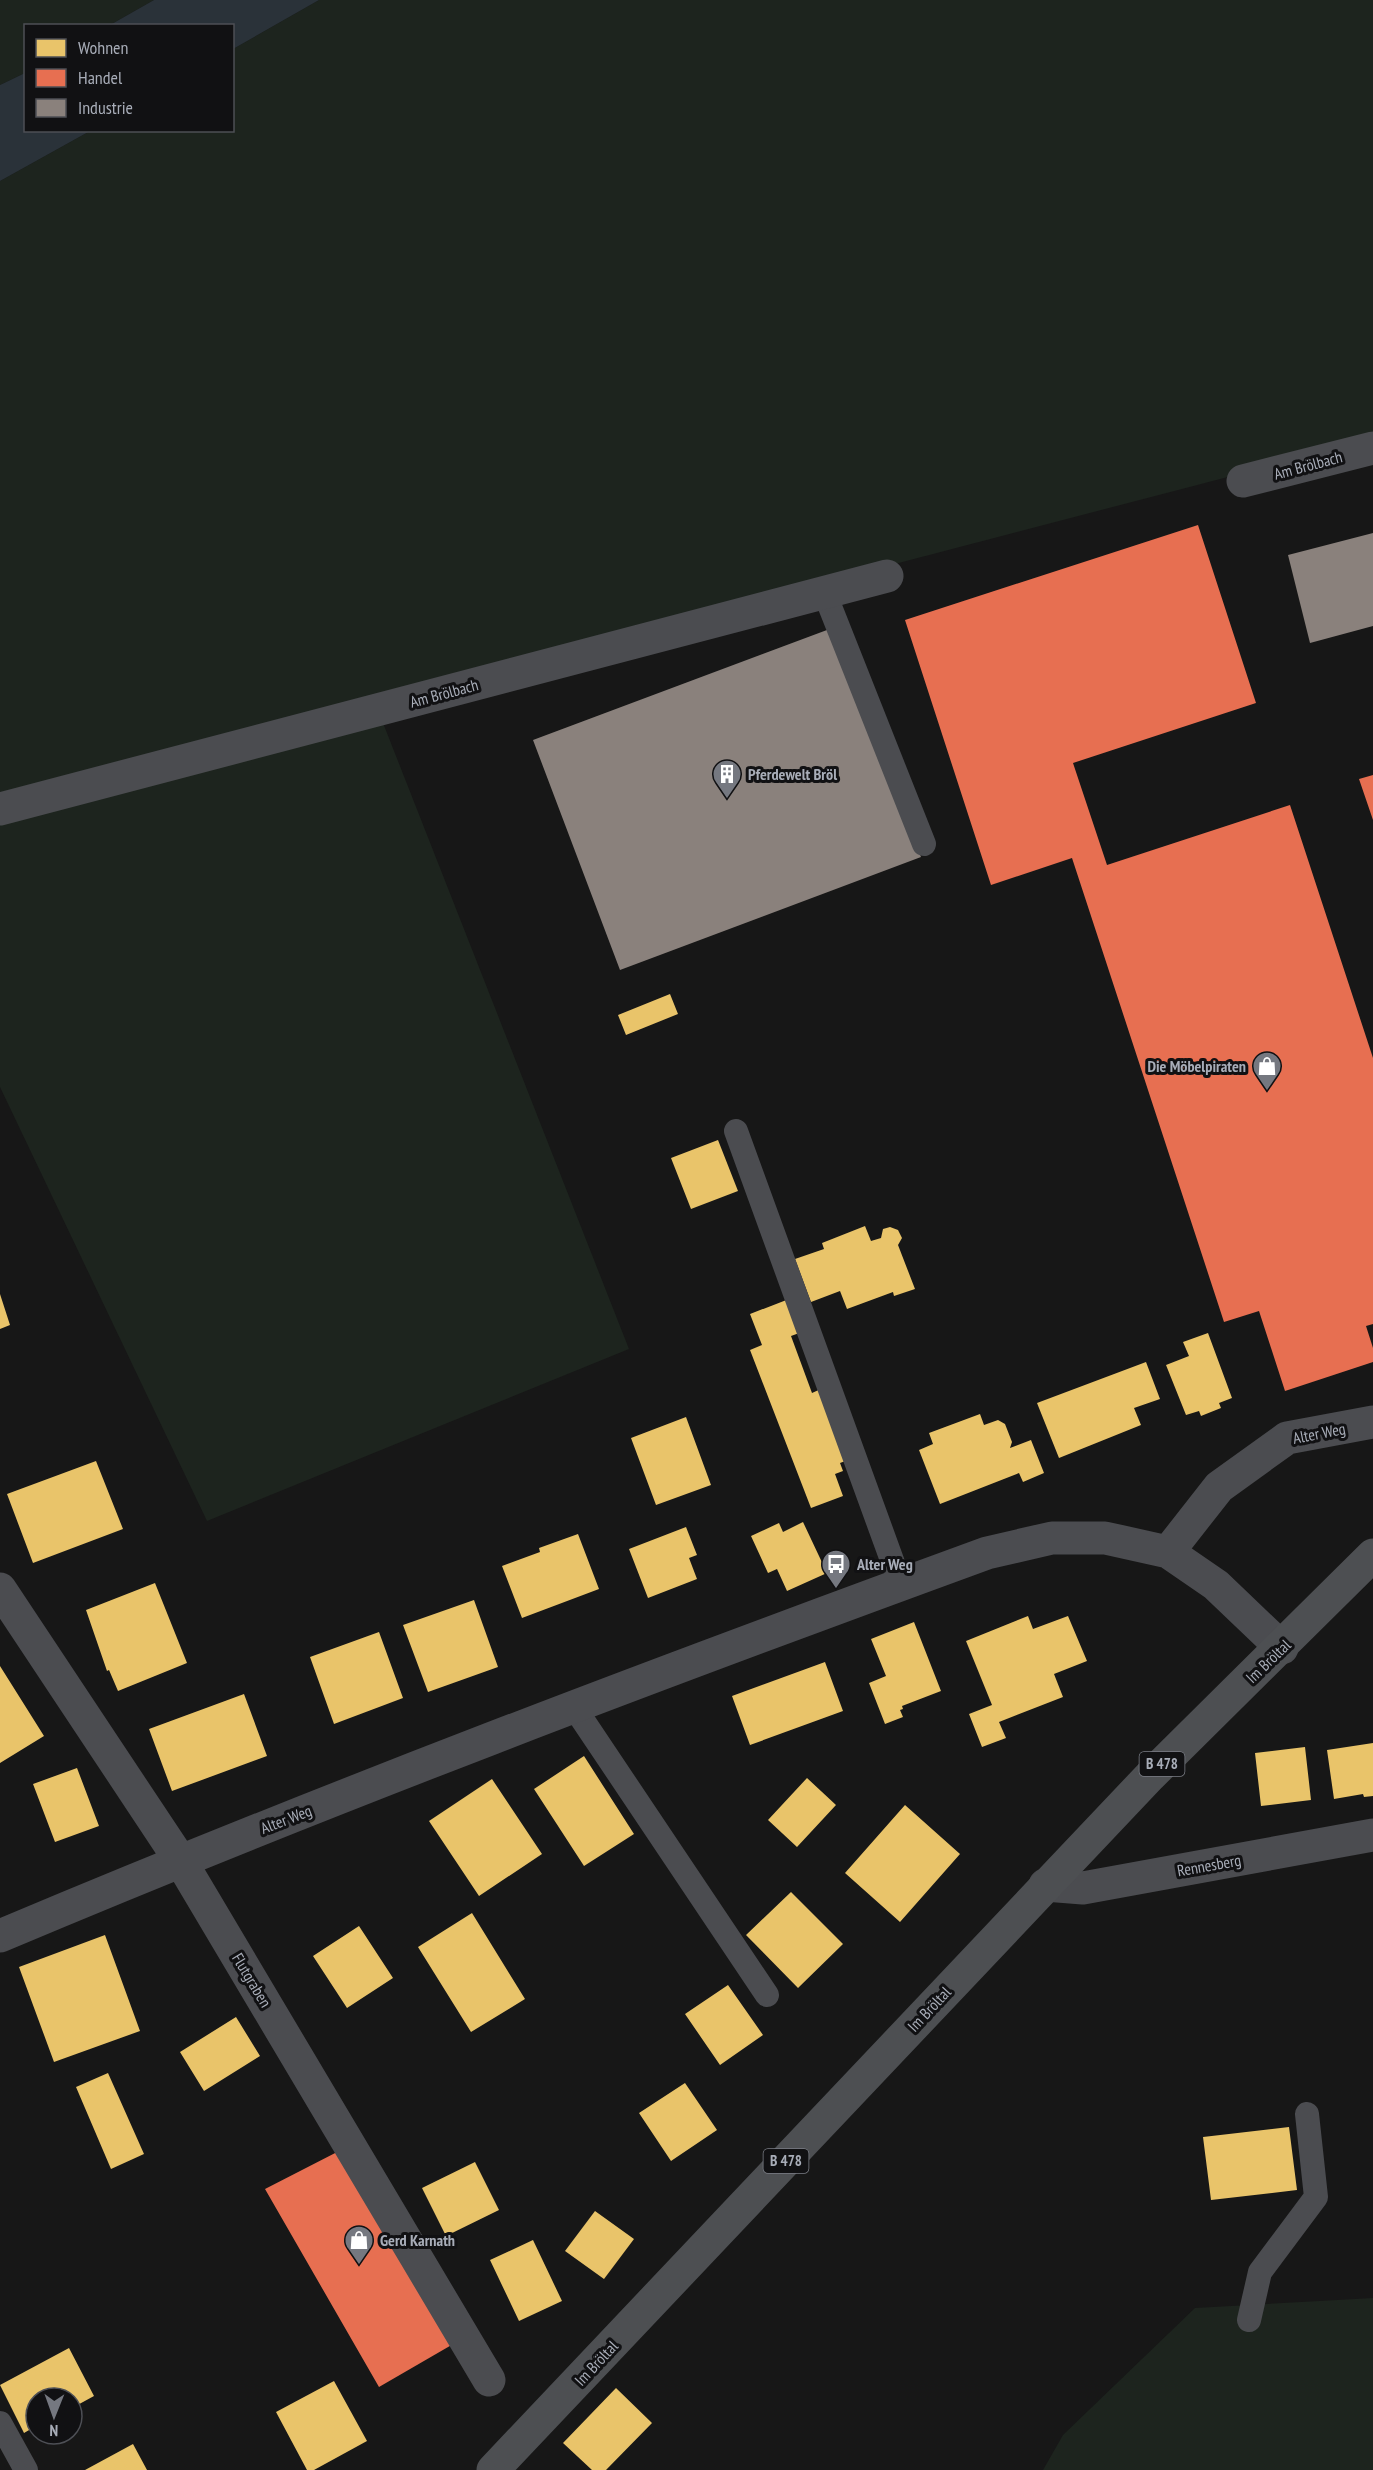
<svg xmlns="http://www.w3.org/2000/svg" width="1373" height="2470" font-family="'PT Sans Narrow',sans-serif">
	<rect width="100%" height="100%" fill="#171717"/>
	<path fill="#1d241e" d="M0,0H154L110,25L26,26L25,73L0,85Z
		M319,0H1373V439L374,700L629,1349L207,1521L0,1087V181L90,131L232,130L233,49Z
		M1373,2298V2470H1043L1063,2435L1195,2308Z"/>
	<path fill="#2a3239" d="M154,0H319L233,49L232,26L110,25Z
		M25,73L26,130L90,131L0,181V85Z"/>
	<path fill="#e9c46a" d="M670,994L678,1014L626,1035L618,1015Z
		M718,1140L738,1191L691,1209L671,1158Z
		M865,1226L871,1241L881,1238L883,1229L890,1227L898,1230L902,1238L898,1245L915,1289L894,1296L893,1292L847,1309L840,1291L811,1302L795,1259L824,1249L822,1243Z
		M0,1294L10,1325L0,1329Z
		M789,1299L802,1332L791,1336L812,1393L823,1388L848,1460L840,1463L843,1471L835,1474L843,1496L811,1508L750,1350L762,1345L750,1314Z
		M1208,1333L1232,1398L1219,1403L1221,1408L1201,1416L1199,1411L1186,1415L1166,1365L1189,1356L1183,1342Z
		M1146,1362L1160,1399L1134,1408L1141,1425L1059,1458L1037,1403Z
		M980,1414L984,1425L998,1420L1005,1424L1012,1442L1010,1448L1031,1440L1044,1473L1023,1482L1019,1473L940,1504L919,1450L933,1444L929,1433Z
		M686,1417L711,1485L656,1505L631,1438Z
		M96,1461L123,1529L33,1563L7,1494Z
		M803,1522L827,1573L787,1591L777,1569L768,1573L751,1536L779,1523L783,1532Z
		M686,1527L697,1555L689,1558L697,1579L648,1598L629,1549Z
		M578,1534L599,1589L522,1618L502,1566L540,1552L539,1548Z
		M155,1583L187,1663L118,1691L109,1670L107,1671L86,1610Z
		M474,1600L498,1667L428,1692L403,1625Z
		M1028,1616L1033,1629L1068,1616L1087,1661L1054,1674L1063,1697L999,1722L1006,1738L982,1747L969,1714L992,1705L966,1641Z
		M914,1622L941,1691L902,1706L903,1709L900,1710L903,1717L885,1724L869,1683L886,1676L871,1639Z
		M379,1632L403,1698L334,1724L310,1657Z
		M825,1662L843,1711L750,1745L732,1696Z
		M0,1666L44,1736L0,1763Z
		M244,1694L267,1756L172,1791L149,1729Z
		M1373,1743V1796L1364,1797L1363,1794L1334,1799L1327,1750Z
		M1305,1747L1311,1800L1261,1806L1255,1753Z
		M584,1756L634,1834L584,1866L534,1789Z
		M77,1768L99,1826L55,1842L33,1784Z
		M807,1778L836,1805L797,1847L768,1820Z
		M492,1779L542,1854L479,1896L429,1821Z
		M905,1805L960,1854L900,1922L845,1873Z
		M791,1892L843,1944L798,1988L746,1935Z
		M472,1913L525,1999L471,2032L418,1947Z
		M359,1926L393,1978L347,2008L313,1956Z
		M105,1935L140,2031L54,2062L19,1967Z
		M728,1985L763,2035L720,2065L685,2014Z
		M236,2017L260,2056L204,2091L180,2052Z
		M108,2073L144,2154L111,2169L76,2087Z
		M685,2083L717,2130L671,2161L639,2113Z
		M1289,2127L1297,2190L1211,2200L1203,2137Z
		M475,2162L499,2210L446,2236L422,2188Z
		M595,2211L634,2239L604,2279L565,2251Z
		M533,2240L562,2301L519,2321L490,2260Z
		M69,2348L94,2396L72,2408V2398H36V2426L24,2433L0,2385Z
		M334,2381L367,2441L314,2470H307L276,2412Z
		M616,2388L652,2423L606,2470H592L563,2443Z
		M133,2444L147,2470H85Z"/>
	<path fill="#e76f51" d="M1198,525L1256,703L1073,763L1107,865L1290,805L1373,1058V1324L1366,1326L1373,1348V1362L1285,1391L1259,1311L1224,1322L1072,858L991,885L905,620Z
		M1373,775V820L1359,779Z
		M341,2150L455,2343L379,2387L265,2189Z"/>
	<path fill="#8a817c" d="M1373,533V626L1310,643L1288,555Z
		M835,627L921,857L620,970L533,740Z"/>
	<g fill="none" stroke-linecap="round" stroke-linejoin="round">
		<path stroke="#4b4c50" stroke-width="24" d="M825,594L924,844
			M736,1131L901,1585
			M574,1707L767,1995
			M1249,2320L1260,2272L1316,2197L1307,2114
			M0,2423L26,2470"/>
		<path stroke="#4b4c50" stroke-width="33" d="M1243,481L1373,448
			M0,809L887,576
			M1168,1552L1219,1487L1287,1438L1373,1422
			M0,1589L180,1860L489,2380
			M1045,1885L1083,1888L1373,1835
			M0,1936C325,1799 656,1674 987,1553L1052,1538H1105L1168,1552L1216,1585L1282,1648"/>
		<path stroke="#4d4f52" stroke-width="33" d="M493,2470L1150,1776L1373,1555"/>
	</g>
	<defs>
		<g id="building-pin" transform="scale(1.5)"><path d="M0 17L-7.5 6A9.5 9.5 0 1 1 7.5 6Z" fill="#757880" stroke="#111113"/><path d="M-4-6H4V6H1V3H-1V6H-4ZM-2.5-4.3h1.7v1.8h-1.7ZM.8-4.3h1.7v1.8H.8ZM-2.5-1h1.7V.8h-1.7ZM.8-1h1.7V.8H.8Z" fill="#fff"/></g>
		<g id="shop-pin" transform="scale(1.5)"><path d="M0 17L-7.5 6A9.5 9.5 0 1 1 7.5 6Z" fill="#757880" stroke="#111113"/><path d="M-5-2.5h2.3a2.7 3.5 0 0 1 5.4 0H5L5.5 6h-11ZM-1.5-2.5h3a1.5 2.3 0 0 0-3 0Z" fill="#fff"/></g>
		<g id="bus-pin" transform="scale(1.5)"><path d="M0 17L-7.5 6A9.5 9.5 0 1 1 7.5 6Z" fill="#757880" stroke="#111113"/><path d="M-5-6H5V4H4V6H2V4H-2V6H-4V4H-5ZM-3.5-4V0h7V-4ZM-3.5 1.2v1.5H-2V1.2ZM2 1.2v1.5H3.5V1.2Z" fill="#fff"/></g>
	</defs>
	<g fill-rule="evenodd">
		<use href="#building-pin" x="727" y="774"/>
		<use href="#shop-pin" x="1267" y="1066"/>
		<use href="#bus-pin" x="836" y="1564"/>
		<use href="#shop-pin" x="359" y="2240"/>
	</g>
	<g text-anchor="middle" stroke-width="6" stroke-linejoin="round" paint-order="stroke">
		<g fill="#111113" stroke="#7b7e86" stroke-width="1.5">
			<rect x="1139.5" y="1752" width="45" height="24" rx="4.5"/>
			<rect x="763.5" y="2149" width="45" height="24" rx="4.5"/>
		</g>
		<g font-size="15" font-weight="bold" fill="#a8adb8">
			<text x="1162" y="1769">B 478</text>
			<text x="786" y="2166">B 478</text>
		</g>
		<g font-size="16" fill="#a8adb8" stroke="#111113">
			<text transform="translate(1308 465) rotate(-15)" y="6">Am Brölbach</text>
			<text transform="translate(444 693) rotate(-15)" y="6">Am Brölbach</text>
			<text transform="translate(1319 1433) rotate(-11)" y="6">Alter Weg</text>
			<text transform="translate(1268 1661) rotate(-44)" y="6">Im Bröltal</text>
			<text transform="translate(286 1819) rotate(-21)" y="6">Alter Weg</text>
			<text transform="translate(1209 1865) rotate(-10)" y="6">Rennesberg</text>
			<text transform="translate(252 1980) rotate(59)" y="6">Flutgraben</text>
			<text transform="translate(929 2009) rotate(-47)" y="6">Im Bröltal</text>
			<text transform="translate(596 2363) rotate(-47)" y="6">Im Bröltal</text>
		</g>
		<g font-size="16" font-weight="bold" fill="#a8adb8" stroke="#111113" text-anchor="start">
			<text x="748" y="780">Pferdewelt Bröl</text>
			<text x="1246" y="1072" text-anchor="end">Die Möbelpiraten</text>
			<text x="857" y="1570">Alter Weg</text>
			<text x="380" y="2246">Gerd Karnath</text>
		</g>
	</g>
	<rect x="24" y="24" width="210" height="108" fill="#111113" stroke="#4d4f55" stroke-width="1.5"/>
	<rect x="36" y="39" width="30" height="18" fill="#e9c46a" stroke="#4d4f55" stroke-width="1.5"/>
	<text x="78" y="54" font-size="18" fill="#a8adb8">Wohnen</text>
	<rect x="36" y="69" width="30" height="18" fill="#e76f51" stroke="#4d4f55" stroke-width="1.5"/>
	<text x="78" y="84" font-size="18" fill="#a8adb8">Handel</text>
	<rect x="36" y="99" width="30" height="18" fill="#8a817c" stroke="#4d4f55" stroke-width="1.5"/>
	<text x="78" y="114" font-size="18" fill="#a8adb8">Industrie</text>
	<g transform="translate(54 2416) rotate(181)"><circle r="28" fill="#111113" stroke="#4d4f55" stroke-width="1.5"/>
	<path d="M0-4.5L10 22L0 15L-10 22Z" fill="#757880"/>
	<text y="-9" font-size="16" font-weight="bold" text-anchor="middle" fill="#a8adb8">N</text>
	</g>
</svg>
